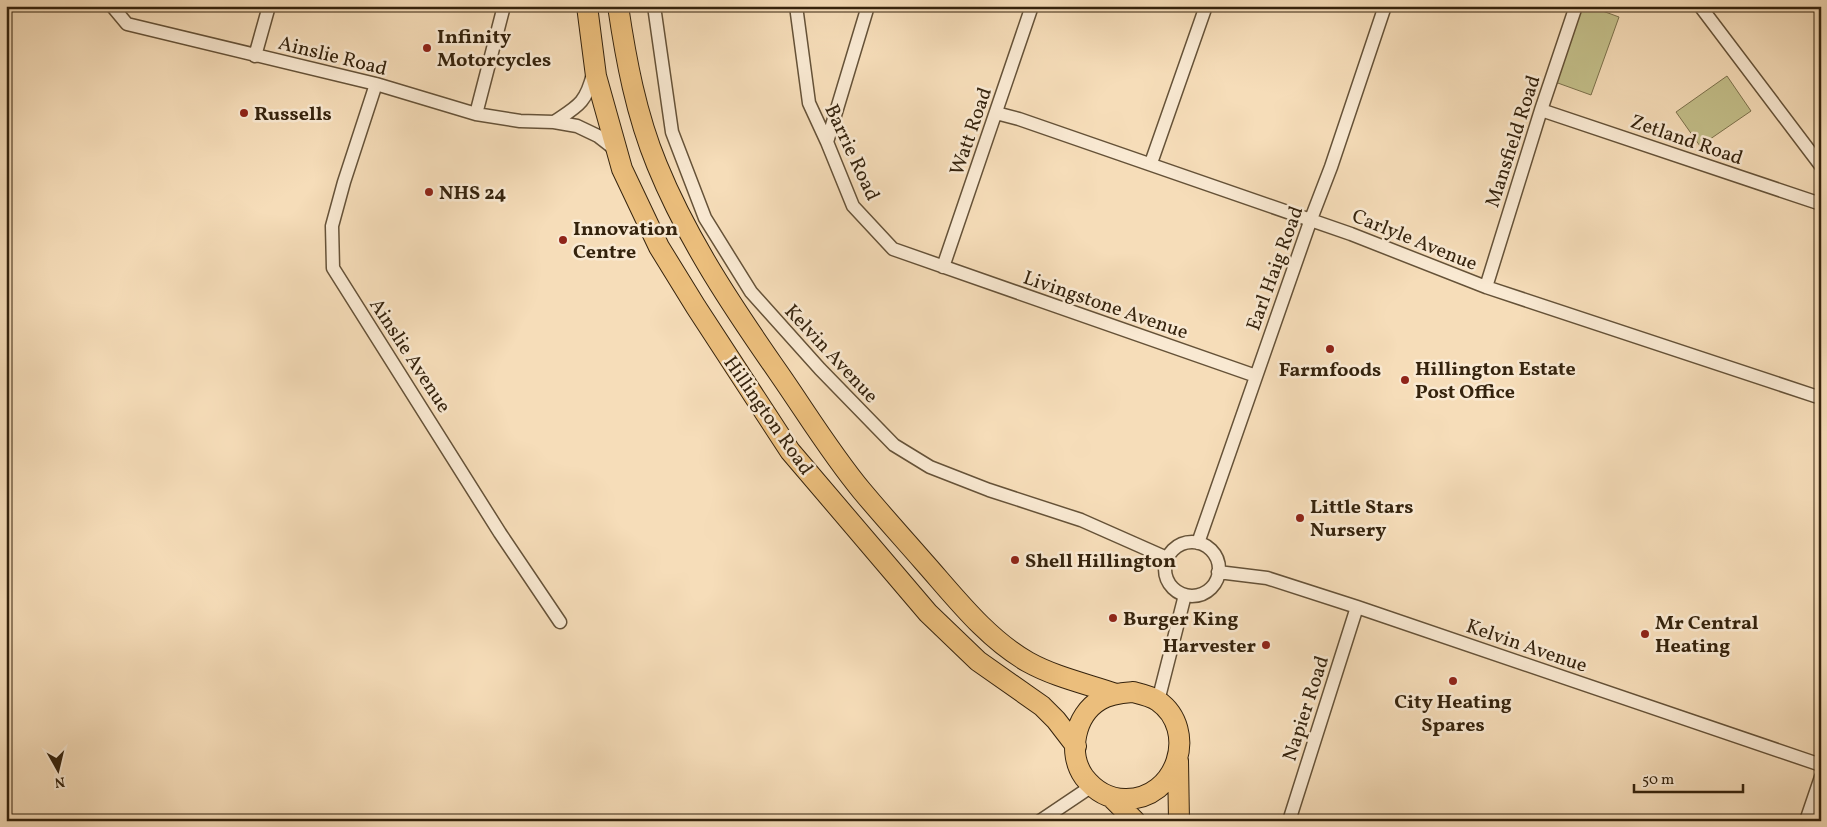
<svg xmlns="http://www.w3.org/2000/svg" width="1827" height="827" font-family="Vollkorn,serif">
	<rect width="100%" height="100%" fill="#f6ddb9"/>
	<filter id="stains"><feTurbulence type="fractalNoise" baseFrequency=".004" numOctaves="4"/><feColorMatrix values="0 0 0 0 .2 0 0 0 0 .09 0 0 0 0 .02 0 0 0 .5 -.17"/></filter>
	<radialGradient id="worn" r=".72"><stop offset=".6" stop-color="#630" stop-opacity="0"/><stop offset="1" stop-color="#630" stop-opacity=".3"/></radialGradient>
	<path fill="#c3bf8a" stroke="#7c714c" d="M1582,6H1589L1619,17L1591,95L1555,82Z
		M1727,76L1751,111L1700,146L1676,112Z"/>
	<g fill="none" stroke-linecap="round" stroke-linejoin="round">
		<g stroke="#655238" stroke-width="15">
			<path id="minor" d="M112,6L127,24L376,84L476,114L520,121L554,122L577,126L598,136L616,150
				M654,6L672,132L705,218L751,292L820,369L894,445L930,467L989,490L1081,520L1167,558
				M796,6L809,103L827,142L853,206L893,249L1256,376
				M1700,6L1821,166
				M255,56L269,6
				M376,84L344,182L332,226L333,268L500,533L560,622
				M1541,110L1821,204
				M996,113L1019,119L1351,234L1486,287L1821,398
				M476,114L504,6
				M554,122C578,106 586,103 593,74
				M827,142L868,6
				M1151,163L1206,6
				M943,267L1032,6
				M1486,287L1541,110L1576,6
				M1165 569a27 27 0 1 1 54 0a27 27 0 1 1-54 0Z
				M1198,543L1311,219L1331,167L1385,6
				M1218,572L1267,578L1357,607L1821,765
				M1158,701L1185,595
				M1040,821L1092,786
				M1289,821L1357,607
				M1806,821L1821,777"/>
		</g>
		<g stroke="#35230d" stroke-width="22">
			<path id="primary" d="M587,6L596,76L622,169L659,247L696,307L790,451L928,613L978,661L1042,706L1056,720L1076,746
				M618,6C626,60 636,114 657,165C688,241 734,309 780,375C807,414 832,455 862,491C882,515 903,538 923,561C955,597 986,638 1028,662C1055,677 1087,684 1116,694
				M1133,692C1141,694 1151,696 1158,701C1199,730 1177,800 1125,799C1108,799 1095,791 1084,777C1067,753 1075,715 1100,700C1109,694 1122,693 1133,692Z
				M1178,761L1179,821
				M1113,799L1135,821"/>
		</g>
		<use href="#minor" stroke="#f9e9d2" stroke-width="12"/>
		<use href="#primary" stroke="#ebbe7c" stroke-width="20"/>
	</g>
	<g fill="#8f2418" stroke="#f9e9d2" stroke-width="2">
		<circle cx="427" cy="48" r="5"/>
		<circle cx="244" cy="113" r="5"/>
		<circle cx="429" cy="192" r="5"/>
		<circle cx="563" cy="240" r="5"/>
		<circle cx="1330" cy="349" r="5"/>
		<circle cx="1405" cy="380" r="5"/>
		<circle cx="1300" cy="518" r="5"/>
		<circle cx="1015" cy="560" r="5"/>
		<circle cx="1113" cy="618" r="5"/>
		<circle cx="1645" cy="634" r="5"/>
		<circle cx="1266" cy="645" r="5"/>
		<circle cx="1453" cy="681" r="5"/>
	</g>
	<g text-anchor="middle" stroke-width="5" stroke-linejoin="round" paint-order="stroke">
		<g font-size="20" font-weight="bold" fill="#35230d" stroke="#f9e9d2" text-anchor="start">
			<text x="437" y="43">Infinity<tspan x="437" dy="23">Motorcycles</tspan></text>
			<text x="254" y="120">Russells</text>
			<text x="439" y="199">NHS 24</text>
			<text x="573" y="235">Innovation<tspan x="573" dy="23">Centre</tspan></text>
			<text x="1415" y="375">Hillington Estate<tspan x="1415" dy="23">Post Office</tspan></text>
			<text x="1330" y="376" text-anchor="middle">Farmfoods</text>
			<text x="1310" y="513">Little Stars<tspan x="1310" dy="23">Nursery</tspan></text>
			<text x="1025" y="567">Shell Hillington</text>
			<text x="1123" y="625">Burger King</text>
			<text x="1655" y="629">Mr Central<tspan x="1655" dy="23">Heating</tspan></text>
			<text x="1256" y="652" text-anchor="end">Harvester</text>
			<text x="1453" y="708" text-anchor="middle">City Heating<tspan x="1453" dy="23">Spares</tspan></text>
		</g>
		<g font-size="20" fill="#35230d" stroke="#f9e9d2">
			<text transform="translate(333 55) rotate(14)" y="7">Ainslie Road</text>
			<text transform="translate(970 131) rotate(-71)" y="7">Watt Road</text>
			<text transform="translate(1687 139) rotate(19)" y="7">Zetland Road</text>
			<text transform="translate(1512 141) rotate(-72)" y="7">Mansfield Road</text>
			<text transform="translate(853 152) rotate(65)" y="7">Barrie Road</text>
			<text transform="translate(1415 239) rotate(22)" y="7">Carlyle Avenue</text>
			<text transform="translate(1274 268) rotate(-70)" y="7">Earl Haig Road</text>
			<text transform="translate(1106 304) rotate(19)" y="7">Livingstone Avenue</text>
			<text transform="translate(832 353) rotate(47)" y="7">Kelvin Avenue</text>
			<text transform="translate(411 355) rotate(57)" y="7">Ainslie Avenue</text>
			<text transform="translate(769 415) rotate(55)" y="7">Hillington Road</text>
			<text transform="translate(1527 645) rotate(19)" y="7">Kelvin Avenue</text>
			<text transform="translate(1305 708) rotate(-72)" y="7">Napier Road</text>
		</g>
	</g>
	<rect width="1827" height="827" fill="none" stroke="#f6ddb9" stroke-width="25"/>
	<rect x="8" y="8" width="1812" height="812" fill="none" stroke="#35230d" stroke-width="2.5"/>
	<rect x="12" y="12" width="1802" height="802" fill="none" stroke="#35230d"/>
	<g transform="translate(58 770) rotate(172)" stroke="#f9e9d2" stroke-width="4" paint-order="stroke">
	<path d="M0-4L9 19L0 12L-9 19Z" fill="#35230d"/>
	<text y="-8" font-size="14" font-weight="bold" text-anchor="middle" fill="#35230d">N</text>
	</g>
	<path d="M1634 784v8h109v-8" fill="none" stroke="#35230d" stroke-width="2.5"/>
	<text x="1642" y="784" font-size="15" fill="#35230d" stroke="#f9e9d2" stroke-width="4" paint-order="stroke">50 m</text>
	<rect width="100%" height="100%" filter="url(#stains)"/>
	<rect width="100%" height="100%" fill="url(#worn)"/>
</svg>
